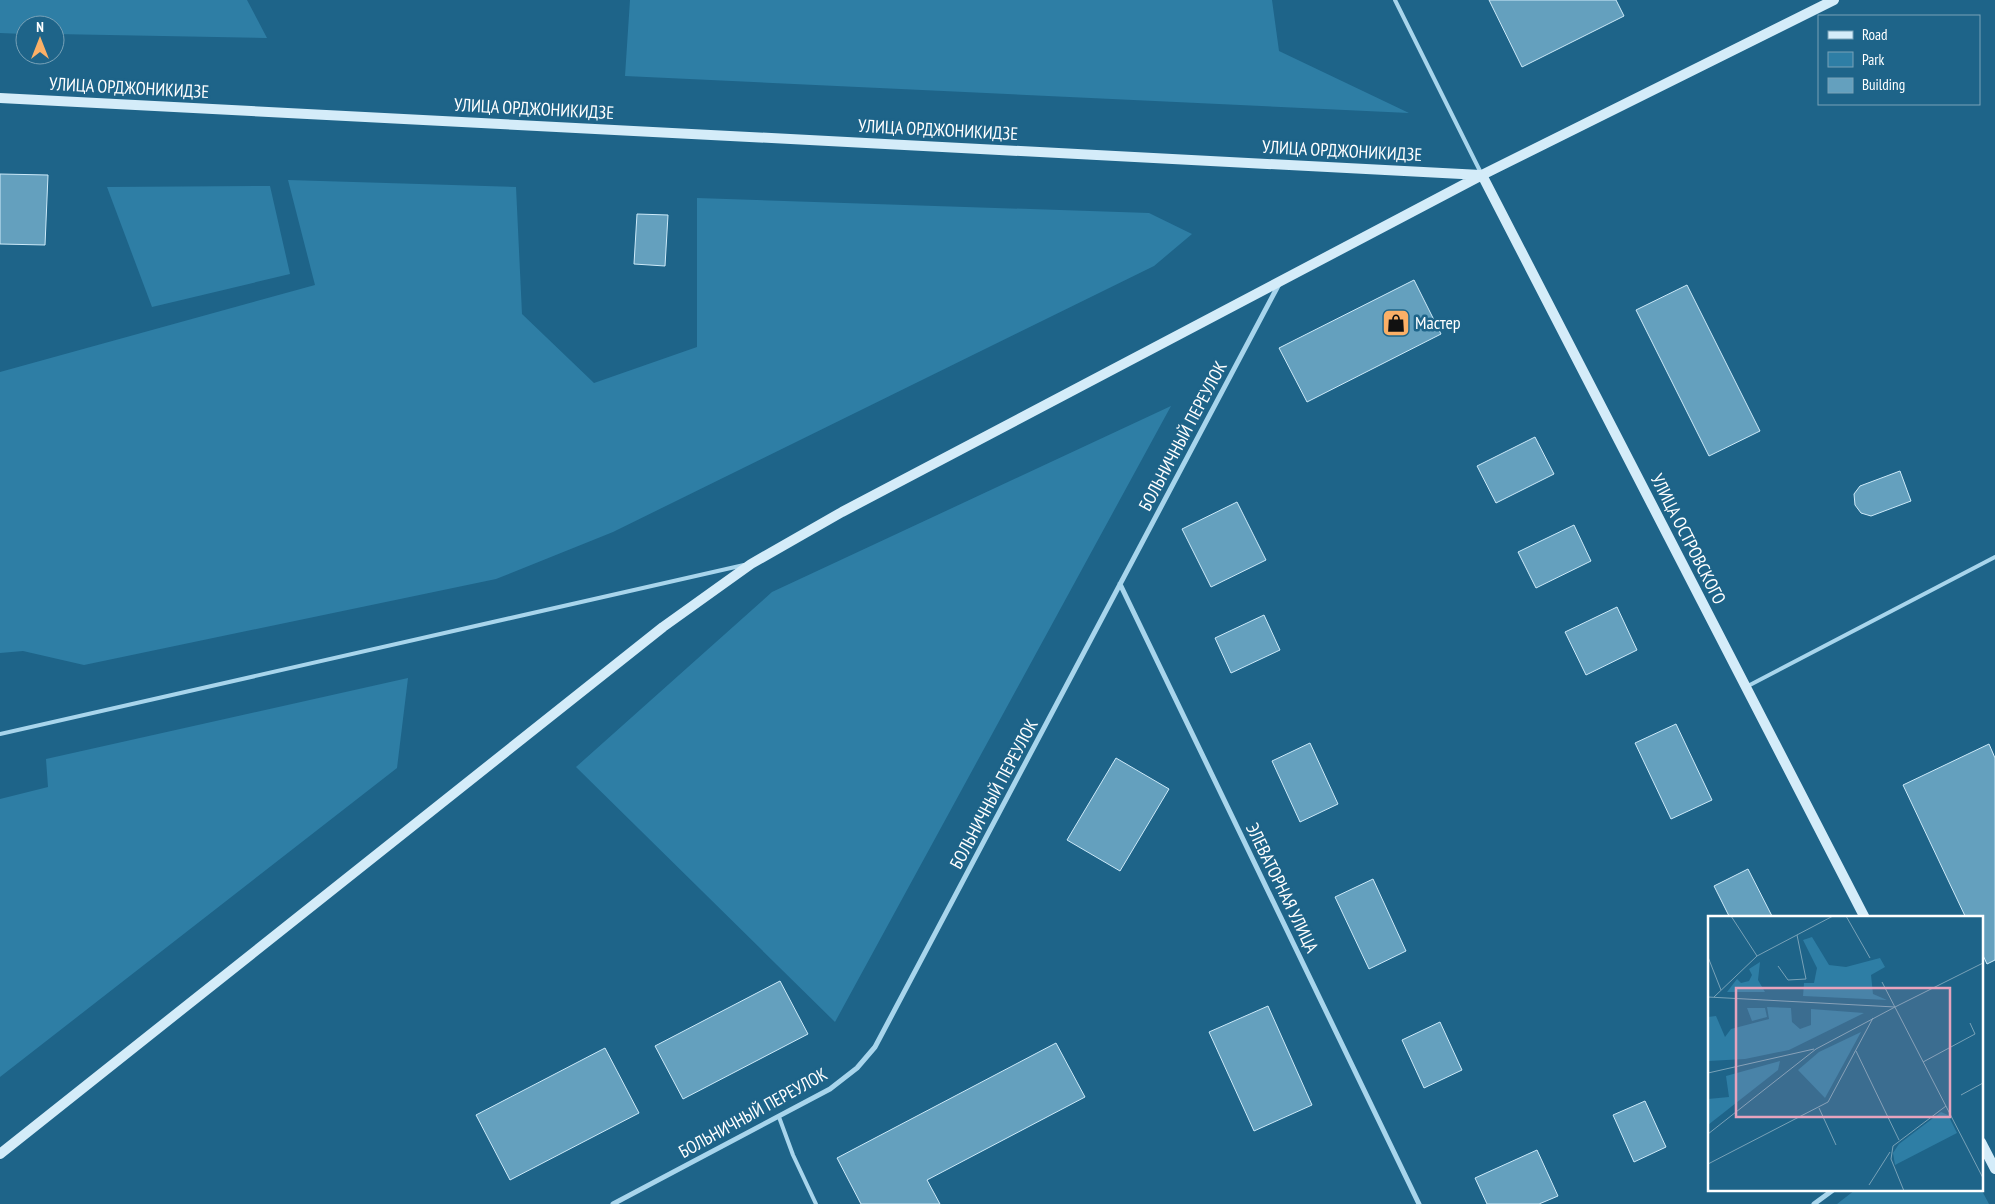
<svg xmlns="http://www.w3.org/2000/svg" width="1995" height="1204" font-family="'PT Sans Narrow',sans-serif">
	<rect width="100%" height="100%" fill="#1e6489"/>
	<path fill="#2e7ea5" d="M0,0H247L267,38L55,34V25H25V34L0,33Z
		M630,0H1272L1279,51L1409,113L625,76Z
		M288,180L516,187L522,314L594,383L697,347V198L1149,213L1192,234L1154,266L613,532L496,579L84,665L23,651L0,653V372L315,285Z
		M270,186L290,274L152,307L107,187Z
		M1171,406L835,1022L576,767L772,592Z
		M408,678L397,768L0,1077V799L48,787L46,759Z
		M1981,1189L1989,1204H1837L1855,1190H1981Z"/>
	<path fill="#64a0be" stroke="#cdeaf9" d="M1489,0H1616L1624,16L1522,67Z
		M0,174L48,175L45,245L0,244Z
		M637,214L668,215L665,266L634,264Z
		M1414,280L1441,334L1307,402L1279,348Z
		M1687,285L1760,431L1709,456L1636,310Z
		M1535,437L1554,474L1496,503L1477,466Z
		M1900,471L1911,501L1871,516L1861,513L1855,505L1854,494L1860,486Z
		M1237,502L1266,560L1211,587L1182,529Z
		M1574,525L1591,561L1536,588L1518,552Z
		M1617,607L1637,650L1586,675L1565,632Z
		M1264,615L1280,650L1231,673L1215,638Z
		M1676,724L1712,800L1671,819L1635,743Z
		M1310,743L1338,804L1300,822L1272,761Z
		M1989,744L1995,758V960L1987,964L1981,951V918H1966L1903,785Z
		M1116,758L1169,789L1120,871L1067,840Z
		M1748,869L1773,918H1730L1714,886Z
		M1373,879L1406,951L1369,969L1335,897Z
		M780,981L808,1034L683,1099L655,1046Z
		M1268,1006L1312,1105L1254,1131L1209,1032Z
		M1440,1022L1462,1070L1424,1088L1402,1040Z
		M1056,1043L1085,1097L927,1180L940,1204H861L837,1158Z
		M605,1048L639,1113L510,1180L476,1115Z
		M1645,1101L1666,1147L1634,1162L1613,1115Z
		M1537,1150L1558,1196L1539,1204H1487L1475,1178Z"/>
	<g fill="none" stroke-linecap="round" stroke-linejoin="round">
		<path stroke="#a8d5ec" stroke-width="4" d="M1395,0L1481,173
			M1746,687L1995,557
			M0,734L744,565
			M779,1117L793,1155L816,1204"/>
		<path stroke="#a8d5ec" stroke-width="5" d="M1120,584L1419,1204
			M613,1204L830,1089L857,1068L875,1047L1279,284
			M1814,1204L1833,1190"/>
		<path stroke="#d4ecf9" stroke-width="10" d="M0,98L1481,175
			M1482,175L1865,918
			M1981,1142L1995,1169
			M0,1154L663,627L751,564L842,512L1482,175L1834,0"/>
	</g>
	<defs>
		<g id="shop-square" transform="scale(1.4375)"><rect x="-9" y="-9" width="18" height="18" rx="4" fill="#fbb067" stroke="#1e6489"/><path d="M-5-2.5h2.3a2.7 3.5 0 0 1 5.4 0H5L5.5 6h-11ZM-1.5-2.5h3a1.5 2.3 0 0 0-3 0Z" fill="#111"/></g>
	</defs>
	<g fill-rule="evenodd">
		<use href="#shop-square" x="1396" y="323"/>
	</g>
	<g text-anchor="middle" stroke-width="5" stroke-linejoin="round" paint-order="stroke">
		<g font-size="18" fill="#fff" stroke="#1e6489">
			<text transform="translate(129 88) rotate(3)" y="6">УЛИЦА ОРДЖОНИКИДЗЕ</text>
			<text transform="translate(534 109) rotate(3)" y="6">УЛИЦА ОРДЖОНИКИДЗЕ</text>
			<text transform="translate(938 130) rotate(3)" y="6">УЛИЦА ОРДЖОНИКИДЗЕ</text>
			<text transform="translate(1342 151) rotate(3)" y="6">УЛИЦА ОРДЖОНИКИДЗЕ</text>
			<text transform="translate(1183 436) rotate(-62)" y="6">БОЛЬНИЧНЫЙ ПЕРЕУЛОК</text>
			<text transform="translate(1688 539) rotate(63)" y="6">УЛИЦА ОСТРОВСКОГО</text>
			<text transform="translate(994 794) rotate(-62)" y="6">БОЛЬНИЧНЫЙ ПЕРЕУЛОК</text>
			<text transform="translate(1282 888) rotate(64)" y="6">ЭЛЕВАТОРНАЯ УЛИЦА</text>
			<text transform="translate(753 1113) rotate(-29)" y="6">БОЛЬНИЧНЫЙ ПЕРЕУЛОК</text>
		</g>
		<g font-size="18" fill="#fff" stroke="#1e6489" text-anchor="start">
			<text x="1415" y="329">Мастер</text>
		</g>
	</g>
	<g transform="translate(1708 916)">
		<rect width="275" height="275" fill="#1e6489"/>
		<path d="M104,21L121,49L138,51L172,42L177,51L163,59L165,78L179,84L95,80L96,67H106L109,52L95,24ZM52,46L50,64L57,76H19L29,63L33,67L41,65L44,59L41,53ZM59,91L83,92L84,106L92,113L103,109V93L156,97L81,134L37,143L0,145V101L8,100L17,121L23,113L61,103ZM39,92H57L59,101L44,105ZM153,116L117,182L90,154L111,136ZM72,145L70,154L0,209V183L21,181L18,160ZM233,196L240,199L249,217L187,249L185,237L191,228Z" fill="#2e7ea5"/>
		<path fill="none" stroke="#78a2b8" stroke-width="1" d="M23,0L49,40M138,0L162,42M0,41L13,74M70,50L80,64L98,63L89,19M174,66L275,262M0,81L187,91L275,47M6,81L49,40L125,0M148,135L191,224M215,146L267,118L262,107M0,157L106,133M253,179L275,167M111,192L128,229M0,218L108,133L187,91M0,248L120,186L165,102M161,269L182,236M196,275L183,243L185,230L238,190"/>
		<path fill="#e7a3bd" fill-opacity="0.15" stroke="#e7a3bd" stroke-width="2.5" d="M28,72H242V201H28Z"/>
		<rect width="275" height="275" fill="none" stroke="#fff" stroke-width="2.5"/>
	</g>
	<rect x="1818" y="15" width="162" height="90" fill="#1e6489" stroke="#78a2b8"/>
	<rect x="1828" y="31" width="25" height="8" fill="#d4ecf9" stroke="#78a2b8"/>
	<text x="1862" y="40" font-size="15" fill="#ffffff">Road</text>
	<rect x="1828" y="52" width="25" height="15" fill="#2e7ea5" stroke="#78a2b8"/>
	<text x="1862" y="65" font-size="15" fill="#ffffff">Park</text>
	<rect x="1828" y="78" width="25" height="15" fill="#64a0be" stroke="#78a2b8"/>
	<text x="1862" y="90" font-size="15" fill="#ffffff">Building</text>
	<g transform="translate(40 40)"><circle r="24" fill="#1e6489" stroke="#78a2b8"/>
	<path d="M0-4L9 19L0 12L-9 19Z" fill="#fbb067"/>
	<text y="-8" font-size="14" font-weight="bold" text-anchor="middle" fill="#ffffff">N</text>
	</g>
</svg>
